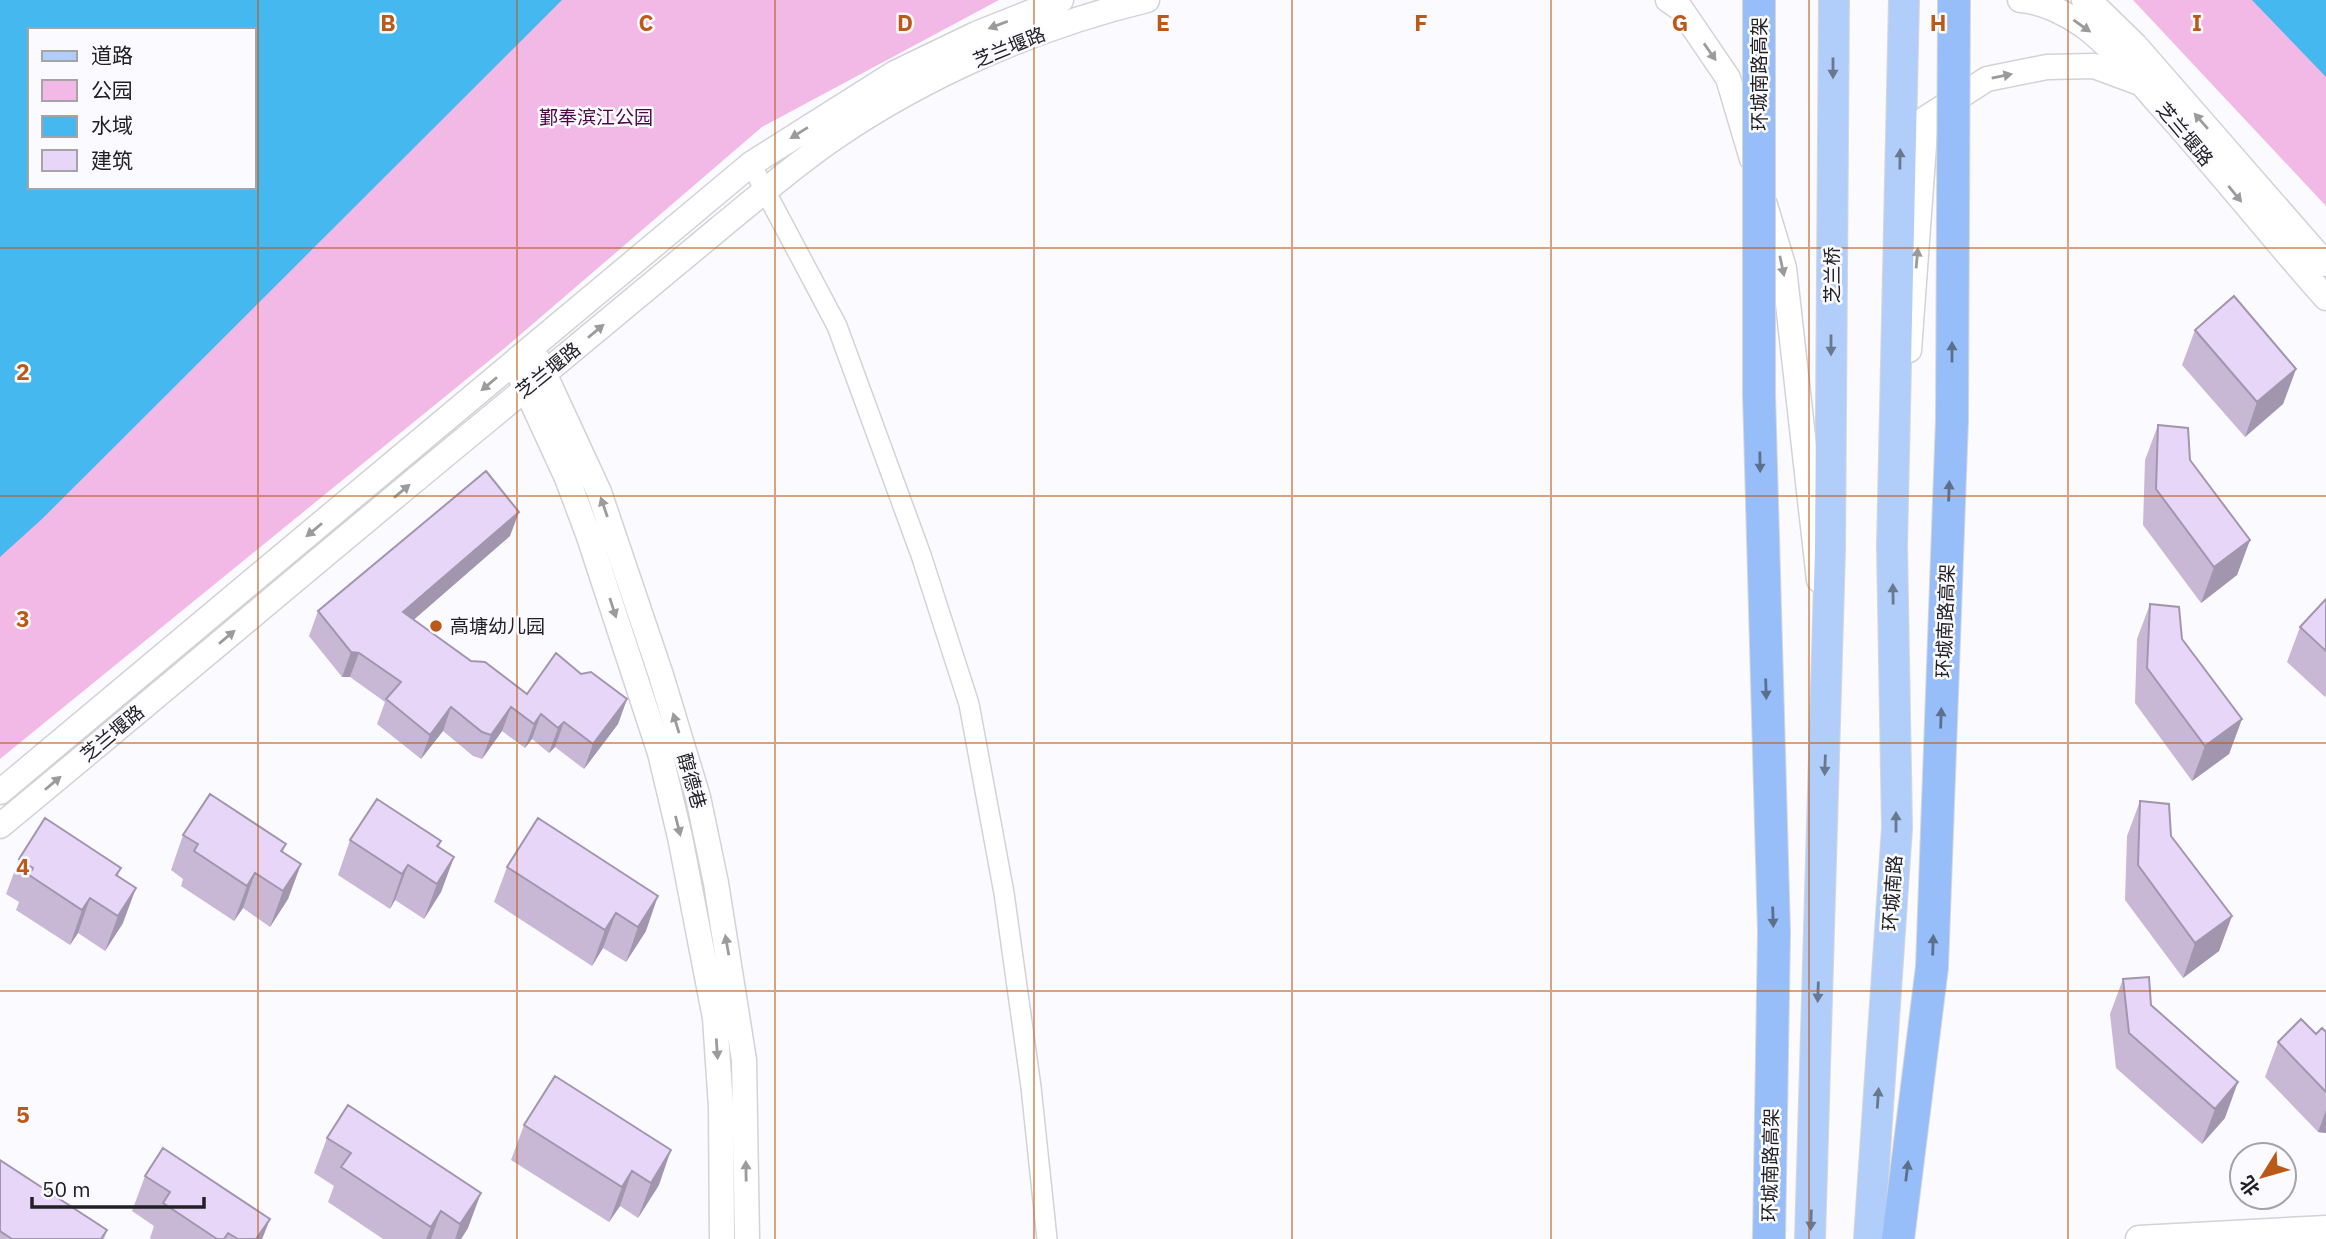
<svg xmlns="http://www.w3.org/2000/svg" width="2326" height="1239" font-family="'IBM Plex Sans','Noto Sans SC',sans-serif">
	<rect width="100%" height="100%" fill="#fbfbff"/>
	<path fill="#f2b8e6" d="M549,0H999L762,127L506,347L0,759V543Z
		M2133,0H2267L2326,64V206Z"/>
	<path fill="#45b9ef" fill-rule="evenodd" d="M0,0H562L42,519L0,557ZM30,30H254V187H30Z
		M2252,0H2326V77Z"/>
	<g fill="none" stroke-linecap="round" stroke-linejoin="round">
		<g stroke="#d2d2d7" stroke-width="22">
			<path id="minor" d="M751,164L837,326L921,555L969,704L1004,893L1031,1087L1047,1239"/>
		</g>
		<g stroke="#d2d2d7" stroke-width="27">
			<path id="tertiary" d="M1668,0L1681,9L1728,78L1752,159
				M2020,0C2042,1 2067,14 2084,26C2111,46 2133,74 2155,99C2214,164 2268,233 2326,298
				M2084,0L2099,10L2135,45L2326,264
				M1765,205L1784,268L1819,580
				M1909,350L1926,118L1987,79L2047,67L2094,66L2140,83
				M538,360L599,492L660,672L698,797L716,883L744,1060L747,1239
				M520,376L567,478L588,534L660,753L680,837L715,1018L721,1107L722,1239
				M0,792L751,164L895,73L976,34L1061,0
				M0,826C182,676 362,522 545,373C602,326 659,279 716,231C754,200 793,166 834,138C928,74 1036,27 1147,0"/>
		</g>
		<g stroke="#d2d2d7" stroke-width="29">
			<path id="secondary" d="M2139,1239L2326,1229"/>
		</g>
		<g stroke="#d7d7d7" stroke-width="32">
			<path id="primary" d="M1810,1239L1830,550L1834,0
				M1869,1239L1897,828L1892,546L1904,0"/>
		</g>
		<g stroke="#d7d7d7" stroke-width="34">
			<path id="trunk" d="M1759,394L1774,932L1769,1239
				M1898,1239L1932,967L1952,420"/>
		</g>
		<use href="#minor" stroke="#fff" stroke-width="19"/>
		<use href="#tertiary" stroke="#fff" stroke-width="24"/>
		<use href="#secondary" stroke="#fff" stroke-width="26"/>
		<use href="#primary" stroke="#b1cefa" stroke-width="30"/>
		<use href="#trunk" stroke="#97bef8" stroke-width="32"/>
		<g stroke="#d7d7d7" stroke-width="34" stroke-linecap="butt">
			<path id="trunk-bridge" d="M1759,0V394
				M1952,420L1954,0"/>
		</g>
		<use href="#trunk-bridge" stroke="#97bef8" stroke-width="32"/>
	</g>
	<path fill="#c8b8d6" d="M2195,330L2296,369L2283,404L2245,437L2182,365Z
		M2158,425L2190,460L2250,540L2237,575L2201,603L2143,525L2145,460Z
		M510,536L413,620L471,661L527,694L581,674L627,699L618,724L584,769L555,747L549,753L532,739L525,748L502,731L482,759L473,756L443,731L421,759L377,724L385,702L350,677H342L309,636L318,611Z
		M2326,599V695L2325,697L2287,662L2300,627Z
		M2150,604L2182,639L2242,719L2229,754L2192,781L2135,703L2137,639Z
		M2140,801L2171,836L2232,916L2219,951L2183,978L2125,900L2127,836Z
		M538,818L646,931L626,962L603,948L592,966L494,902L507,867Z
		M183,835L286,844L283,852L301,864L288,899L270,927L243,908L234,921L181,886L183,879L171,870Z
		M350,840L441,841L439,847L454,857L441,892L424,919L395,900L390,909L338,875Z
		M19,859L121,868L118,876L123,923L105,951L78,933L70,945L16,910L19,902L6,894Z
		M2123,979L2151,1005L2225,1118L2202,1144L2116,1068L2110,1014Z
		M2326,1032V1133L2318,1132L2265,1077L2278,1042Z
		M555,1076L659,1185L638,1218L620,1206L609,1222L511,1160L524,1125Z
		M327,1138L468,1228L461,1239H383L328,1202L334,1186L314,1173Z
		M0,1160L107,1230L104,1239H0Z
		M145,1176L270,1219L262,1239H151L150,1238L154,1226L132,1211Z"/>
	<path fill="#a296ae" d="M2296,369L2283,404L2245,437L2257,402Z
		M519,512L510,536L394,637L403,612Z
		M2250,540L2237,575L2201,603L2214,567Z
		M351,652L359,653L350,677H342Z
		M627,699L618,724L584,769L593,744Z
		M451,707L443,731L421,759L430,735Z
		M511,707L502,731L482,759L491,735Z
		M541,714L532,739L525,748L534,724Z
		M2242,719L2229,754L2192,781L2205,746Z
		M564,722L555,747L549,753L558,728Z
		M454,857L441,892L424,919L437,884Z
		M301,864L288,899L270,927L283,891Z
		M408,865L395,900L390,909L402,874Z
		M255,873L243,908L234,921L247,886Z
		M136,888L123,923L105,951L118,916Z
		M658,896L646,931L626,962L638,927Z
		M90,898L78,933L70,945L82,910Z
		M616,913L603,948L592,966L605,930Z
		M2232,916L2219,951L2183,978L2195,943Z
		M2238,1082L2225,1118L2202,1144L2215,1109Z
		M2326,1110V1133L2318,1132Z
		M671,1150L659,1185L638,1218L651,1183Z
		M632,1171L620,1206L609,1222L622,1187Z
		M481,1193L468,1228L461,1239H455L460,1224Z
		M441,1211L431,1239H426L431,1227Z
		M270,1219L262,1239H256Z"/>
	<path fill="#e8d6f9" stroke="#a296ae" stroke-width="2" d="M2234,296L2296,369L2257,402L2195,330Z
		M2158,425L2188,428L2190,460L2250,540L2214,567L2156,489Z
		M486,471L519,512L403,612L471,661L485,662L527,694L556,653L581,674L591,672L627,699L593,744L564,722L558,728L541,714L534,724L511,707L491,735L482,732L451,707L430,735L386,699L401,682L359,653L351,652L318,611Z
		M2326,599V651L2300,627Z
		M2150,604L2179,607L2182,639L2242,719L2205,746L2147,668Z
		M210,794L286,844L281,851L301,864L283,891L255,873L247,886L194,851L198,844L183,835Z
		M377,799L441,841L437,846L454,857L437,884L408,865L402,874L350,840Z
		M2140,801L2169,804L2171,836L2232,916L2195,943L2138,865Z
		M45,818L121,868L116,875L136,888L118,916L90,898L82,910L29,875L33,868L19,859Z
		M538,818L658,896L638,927L616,913L605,930L507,867Z
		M2149,977L2151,1005L2238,1082L2215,1109L2129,1033L2123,979Z
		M2301,1019L2316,1034L2322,1028L2326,1032V1092L2278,1042Z
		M555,1076L671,1150L651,1183L632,1171L622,1187L524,1125Z
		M348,1105L481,1193L460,1224L441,1211L431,1227L341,1167L351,1153L327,1138Z
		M163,1148L270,1219L256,1239H238L228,1233L224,1239H217L163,1203L170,1192L145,1176Z
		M0,1160L107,1230L101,1239H12L0,1231Z"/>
	<defs><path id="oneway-solid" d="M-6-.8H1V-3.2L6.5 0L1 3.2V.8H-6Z" transform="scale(1.75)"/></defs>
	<g fill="#9b9b9c">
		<use href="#oneway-solid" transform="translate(998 25) rotate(159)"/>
		<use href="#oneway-solid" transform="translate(2082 26) rotate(35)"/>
		<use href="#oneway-solid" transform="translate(1710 52) rotate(55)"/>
		<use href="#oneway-solid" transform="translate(2002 76) rotate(-11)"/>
		<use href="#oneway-solid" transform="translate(2201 121) rotate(-131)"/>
		<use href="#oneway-solid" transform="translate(799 133) rotate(148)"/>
		<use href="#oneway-solid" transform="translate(2235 194) rotate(51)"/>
		<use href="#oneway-solid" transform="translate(1917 258) rotate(-85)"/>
		<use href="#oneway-solid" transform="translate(1782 266) rotate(78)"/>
		<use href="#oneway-solid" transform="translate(596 331) rotate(-40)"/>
		<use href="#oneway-solid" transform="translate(489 384) rotate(140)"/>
		<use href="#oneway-solid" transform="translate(402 491) rotate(-40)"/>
		<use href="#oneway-solid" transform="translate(604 507) rotate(-109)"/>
		<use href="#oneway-solid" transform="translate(314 530) rotate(140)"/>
		<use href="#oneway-solid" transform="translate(613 608) rotate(72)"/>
		<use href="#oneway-solid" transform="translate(227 637) rotate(-40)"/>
		<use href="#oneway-solid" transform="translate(676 723) rotate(-107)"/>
		<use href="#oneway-solid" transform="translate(53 783) rotate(-40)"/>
		<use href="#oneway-solid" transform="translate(678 826) rotate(76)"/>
		<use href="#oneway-solid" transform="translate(727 945) rotate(-100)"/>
		<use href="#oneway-solid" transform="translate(717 1049) rotate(86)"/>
		<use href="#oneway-solid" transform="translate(746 1171) rotate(-91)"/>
	</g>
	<g fill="#69788e">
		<use href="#oneway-solid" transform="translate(1833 68) rotate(90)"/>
		<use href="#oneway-solid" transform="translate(1900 159) rotate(-89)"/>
		<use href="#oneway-solid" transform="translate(1831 345) rotate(90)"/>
		<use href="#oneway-solid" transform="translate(1893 594) rotate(-91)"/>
		<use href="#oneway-solid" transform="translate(1825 765) rotate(92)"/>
		<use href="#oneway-solid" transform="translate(1896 822) rotate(-90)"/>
		<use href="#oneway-solid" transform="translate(1818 992) rotate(92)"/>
		<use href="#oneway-solid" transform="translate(1878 1098) rotate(-86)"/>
		<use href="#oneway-solid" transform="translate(1811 1220) rotate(92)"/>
	</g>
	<g fill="#5c708e">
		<use href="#oneway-solid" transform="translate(1952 352) rotate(-90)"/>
		<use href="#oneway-solid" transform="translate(1760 462) rotate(89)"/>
		<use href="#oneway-solid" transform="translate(1949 491) rotate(-88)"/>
		<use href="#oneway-solid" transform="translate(1766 689) rotate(88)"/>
		<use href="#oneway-solid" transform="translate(1941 718) rotate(-88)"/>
		<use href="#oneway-solid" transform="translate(1773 917) rotate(88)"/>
		<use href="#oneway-solid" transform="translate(1933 945) rotate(-88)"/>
		<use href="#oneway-solid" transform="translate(1907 1171) rotate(-83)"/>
	</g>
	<path fill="none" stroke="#bb5a18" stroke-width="2" stroke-opacity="0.55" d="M258,0V1239M517,0V1239M775,0V1239M1034,0V1239M1292,0V1239M1551,0V1239M1809,0V1239M2068,0V1239M0,248H2326M0,496H2326M0,743H2326M0,991H2326"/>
	<circle fill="#bb5a18" stroke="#fbfbff" stroke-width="2.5" cx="436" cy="626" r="7"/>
	<g text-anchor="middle" stroke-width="5" stroke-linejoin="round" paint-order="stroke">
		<g font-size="19" fill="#212123" stroke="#fbfbff">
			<text transform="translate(1009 47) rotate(-22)" y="7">芝兰堰路</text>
			<text transform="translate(1759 74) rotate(-90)" y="7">环城南路高架</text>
			<text transform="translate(2185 134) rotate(50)" y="7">芝兰堰路</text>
			<text transform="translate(1832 275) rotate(-90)" y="7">芝兰桥</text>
			<text transform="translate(548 370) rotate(-39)" y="7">芝兰堰路</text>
			<text transform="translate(1945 621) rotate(-88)" y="7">环城南路高架</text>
			<text transform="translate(112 733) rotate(-40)" y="7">芝兰堰路</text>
			<text transform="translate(692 781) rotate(74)" y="7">醇德巷</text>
			<text transform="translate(1892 893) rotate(-86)" y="7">环城南路</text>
			<text transform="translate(1770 1165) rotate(-89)" y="7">环城南路高架</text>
		</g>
		<g font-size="19" fill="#4f0647" stroke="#fbfbff">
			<text x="596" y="124">鄞奉滨江公园</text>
		</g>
		<g font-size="19" fill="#212123" stroke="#fbfbff" text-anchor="start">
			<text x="450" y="633">高塘幼儿园</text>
		</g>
	</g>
	<g font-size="23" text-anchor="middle" font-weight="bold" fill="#bb5a18" stroke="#fbfbff" stroke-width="5" stroke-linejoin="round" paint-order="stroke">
		<text x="388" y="31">B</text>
		<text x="646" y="31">C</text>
		<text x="905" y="31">D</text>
		<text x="1163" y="31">E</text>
		<text x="1421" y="31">F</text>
		<text x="1680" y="31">G</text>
		<text x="1938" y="31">H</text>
		<text x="2197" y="31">I</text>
		<text x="23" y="380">2</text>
		<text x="23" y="627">3</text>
		<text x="23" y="875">4</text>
		<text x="23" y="1123">5</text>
	</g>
	<rect x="28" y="28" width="228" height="161" fill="#fbfbff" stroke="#a4a4a7" stroke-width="2"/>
	<rect x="42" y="51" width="35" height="10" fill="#b1cefa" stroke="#a4a4a7" stroke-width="2"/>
	<text x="91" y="63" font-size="21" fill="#212123">道路</text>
	<rect x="42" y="80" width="35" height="21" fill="#f2b8e6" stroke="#a4a4a7" stroke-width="2"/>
	<text x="91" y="98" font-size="21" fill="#212123">公园</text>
	<rect x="42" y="116" width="35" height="21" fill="#45b9ef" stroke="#a4a4a7" stroke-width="2"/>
	<text x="91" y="133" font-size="21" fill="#212123">水域</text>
	<rect x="42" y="150" width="35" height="21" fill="#e8d6f9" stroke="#a4a4a7" stroke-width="2"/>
	<text x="91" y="168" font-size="21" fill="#212123">建筑</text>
	<g transform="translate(2263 1176) rotate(233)"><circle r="33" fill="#fbfbff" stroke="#a4a4a7" stroke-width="2"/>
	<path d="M0-5L12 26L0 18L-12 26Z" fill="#bb5a18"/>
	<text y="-10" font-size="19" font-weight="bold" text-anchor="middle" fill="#212123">北</text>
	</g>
	<path d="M32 1197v10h172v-10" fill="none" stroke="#212123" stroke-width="3.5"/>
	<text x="42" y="1197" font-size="21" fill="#212123" stroke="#fbfbff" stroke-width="5" paint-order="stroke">50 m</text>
</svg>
